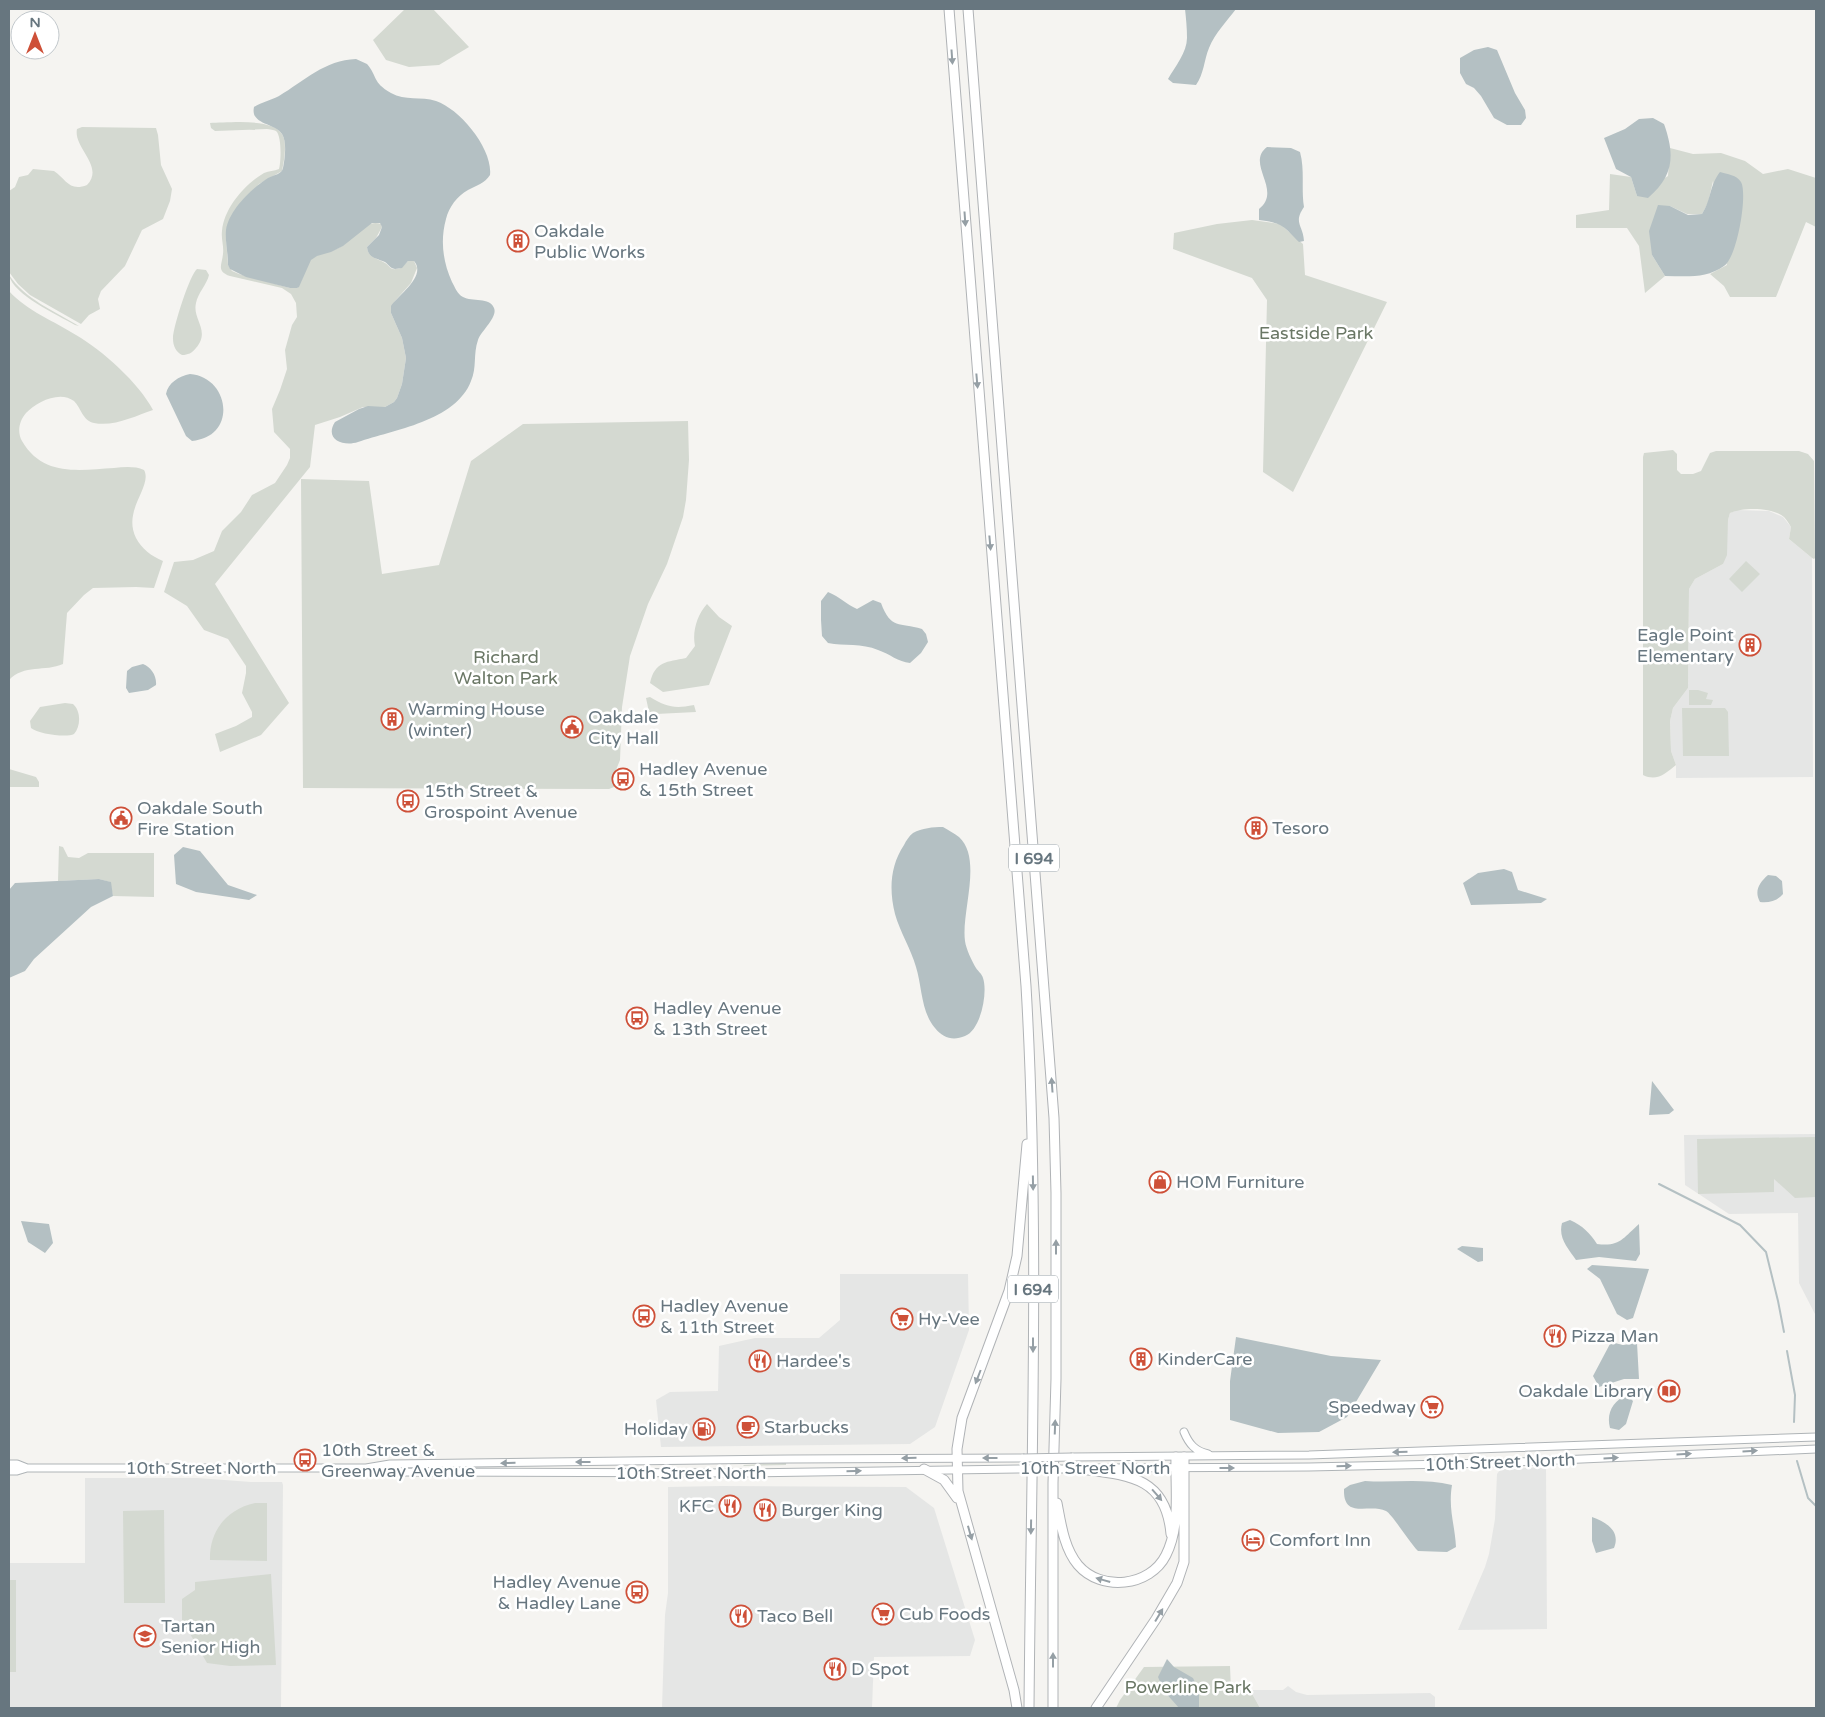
<svg xmlns="http://www.w3.org/2000/svg" width="1825" height="1717" font-family="'Varela Round',sans-serif">
	<rect width="100%" height="100%" fill="#f5f4f1"/>
	<path fill="#e5e6e5" d="M1737,510L1769,511L1783,517L1791,527L1789,539L1812,558L1813,777L1676,778V765L1671,751L1670,721L1673,708L1688,688L1689,589L1695,579L1723,564L1728,520L1730,513Z
		M1816,1134V1316L1799,1283L1798,1213L1729,1214L1685,1185L1684,1135Z
		M840,1274H968L969,1330L935,1427L910,1444L661,1447L656,1400L670,1392L718,1391L719,1346L755,1338H819L840,1320Z
		M1546,1467L1547,1629L1458,1630L1485,1567L1489,1554L1495,1519L1497,1474L1500,1470L1504,1469Z
		M85,1478H197L251,1482H282L283,1485L281,1708H9V1563H85Z
		M721,1486L906,1487L934,1508L975,1640L970,1656L874,1657L872,1708H662L665,1615L668,1593V1487Z
		M1288,1686L1296,1692L1307,1695L1430,1693L1435,1697V1708H1260L1250,1690H1283Z"/>
	<path fill="#d4d9d1" d="M405,9H433L469,47L439,65L409,67L386,60L373,40Z
		M210,123C228,123 275,117 283,136C287,145 284,161 282,171L259,184L228,225L226,238L228,265L232,271L239,274L290,288H297C304,281 303,268 310,260C318,252 333,252 342,246C354,238 366,218 381,224L382,227L376,238L367,247C368,258 377,258 385,263C389,265 390,270 396,269C402,269 405,264 409,260L414,261L417,268L411,283L395,301L391,313L402,338L406,358L402,384L397,398L394,402L385,407H363L340,417L315,425L310,467L215,584L289,703L261,735L220,752L215,734L236,726L252,717V712L242,693L246,673V666L228,639L204,630L187,606L164,592L174,562L193,560L214,551L222,531L241,512L252,495L275,483L287,465L290,458V449L274,432L272,409L280,390L287,369L285,350L292,325L297,317L296,303L291,294L282,288L230,276C216,271 222,265 223,254C224,246 221,239 222,231C224,208 245,184 264,173C269,171 274,171 279,169C281,162 282,136 276,131C274,130 269,129 267,129L215,131L211,128Z
		M82,127L156,128L158,135L161,165L172,189L170,201L163,219L142,230L125,266L101,291L98,299L100,309L89,315L81,324L30,295L18,284L9,272V191L15,187L19,177L28,175L33,169L54,171C66,179 69,192 87,185C105,166 73,148 77,129Z
		M1670,148L1693,154L1721,153L1745,161L1763,174L1788,169L1816,178V227L1806,222L1776,297H1730L1724,286L1710,274L1727,265L1713,181L1708,203L1702,214H1687L1670,206L1652,255L1665,276L1645,293L1639,246L1627,228H1576V215L1609,210L1610,174L1631,177L1637,196L1668,176Z
		M1252,220L1280,224L1303,244L1305,275L1387,302L1293,492L1263,472L1267,300L1252,278L1173,249L1174,233L1217,224Z
		M197,269L206,270L209,275C207,284 198,293 196,303C192,320 211,330 196,348C192,353 188,355 182,355C176,352 173,346 173,339C172,330 190,274 197,269Z
		M9,275C25,299 54,311 79,326L75,325C58,315 13,295 9,275Z
		M9,291C27,311 54,321 76,335C102,350 139,383 153,410C135,416 114,427 94,423C83,421 81,408 74,401C60,390 36,402 26,413C19,421 17,432 22,441C43,477 79,470 114,468C124,467 135,466 144,470C153,486 122,510 136,538C142,549 151,556 163,561L154,588L136,587L93,588L84,595L67,613L63,664C45,672 24,664 9,680Z
		M688,421L689,460L686,500L683,517L667,564L648,604L630,656L622,707L620,760L614,775V787L609,789L303,788L301,479L369,481L382,574L439,565L471,461L523,424Z
		M1673,450L1677,454V470L1681,474H1693L1701,471L1710,453L1716,451H1799L1808,454L1814,461L1815,558L1814,559L1812,558L1789,539L1791,527C1789,524 1787,520 1784,517C1772,507 1743,507 1730,513L1728,520L1727,555L1723,564L1695,579L1689,589L1688,688L1673,708L1670,721L1671,751L1676,765C1666,773 1657,782 1643,775V457L1644,453Z
		M1746,561L1760,574L1742,592L1729,579Z
		M707,604L719,617L732,626L709,685L663,692L650,683C655,661 667,662 686,658L695,646C692,632 697,615 707,604Z
		M1689,690H1698L1708,693L1706,699L1713,700L1711,705H1689Z
		M650,697C667,707 674,709 694,705L696,712L656,714L649,712L646,698Z
		M65,703L73,704C81,711 81,726 74,734C67,738 38,734 31,728L30,721L40,707Z
		M1682,708H1725L1728,712L1729,756H1683Z
		M9,769L36,777L39,782V787H9Z
		M59,846L63,847L68,857L79,858L88,853H154V897L113,896L110,882L99,879L58,881Z
		M1816,1137V1197L1795,1198L1774,1179V1192L1698,1194L1697,1139Z
		M786,1463V1465L744,1466L743,1465Z
		M255,1503H267V1561L210,1560C209,1531 227,1509 255,1503Z
		M164,1510L165,1603H124L123,1511Z
		M271,1574L276,1665L230,1666L207,1663L182,1620V1599L195,1590V1582Z
		M9,1580H16V1672H9Z
		M1230,1666L1231,1690H1250L1260,1708H1116L1120,1700L1144,1667Z"/>
	<path fill="#b4c0c3" d="M1185,9H1236C1227,21 1215,33 1209,48C1204,60 1204,74 1196,85L1173,83L1168,79C1175,67 1187,52 1187,38C1187,28 1186,18 1185,9Z
		M1488,47L1497,50L1515,93L1525,110L1526,118L1521,125H1507L1494,118L1481,96L1474,88L1466,84L1460,73V58L1474,50Z
		M356,59L367,64C378,77 372,82 391,93C405,101 421,96 436,101C460,109 493,149 490,175C485,183 476,186 468,190C457,196 449,207 446,219C440,241 443,262 452,282C455,287 457,294 463,297C472,302 490,297 494,308C498,317 481,331 478,340C473,354 477,368 471,381C456,421 393,430 358,442C343,447 324,439 335,422L359,409L368,406L385,407L394,402L397,398L402,384L406,358L402,338L391,313V306C398,295 427,276 414,261H408L402,268L395,269C390,268 389,265 385,262C376,258 368,258 367,247L379,235L382,227L380,223H372L343,246L331,252L317,256L311,260L299,287L297,288H290L246,277L230,269L228,265C228,253 225,241 226,230C229,210 252,188 268,178C274,175 282,174 283,168C285,158 287,142 282,134C275,123 250,125 254,107C262,102 271,100 279,96C304,81 325,60 356,59Z
		M1653,118L1664,124C1675,155 1674,176 1648,198L1637,196L1631,177L1616,169L1604,138L1625,129L1639,119Z
		M1267,147L1291,148L1300,152C1305,170 1301,189 1304,207C1293,223 1303,225 1304,241L1299,242C1283,226 1283,223 1259,220V209C1283,190 1245,164 1267,147Z
		M1720,172C1727,174 1737,175 1741,182C1748,194 1737,258 1724,266C1706,279 1686,276 1665,276L1652,255L1649,231L1658,205L1670,206L1688,215L1702,214C1712,198 1709,186 1720,172Z
		M190,374C230,377 238,437 192,441L186,436L166,394C168,383 179,376 190,374Z
		M828,592C840,597 846,604 857,609L873,600L881,603C891,630 899,622 922,629L926,634L928,642L921,653L910,663C898,662 890,654 878,650C862,643 844,646 828,643L822,636L821,620V601Z
		M143,664C151,667 157,676 156,685L148,690L129,693L126,688L127,671L132,667Z
		M943,827C948,830 954,833 959,837C983,859 961,912 965,941C966,949 972,961 976,968C978,971 982,974 983,978C988,992 981,1030 965,1036C953,1041 943,1038 935,1028C921,1012 922,986 916,967C911,949 900,932 895,914C889,890 890,866 904,845C906,841 909,836 913,833C922,828 933,827 943,827Z
		M183,847L200,851L228,885L257,895L249,900L196,892L176,884L174,855Z
		M1504,869L1512,872L1518,890L1547,899L1541,903L1471,905L1463,883L1478,873Z
		M1768,875L1776,876L1782,881L1783,894C1777,901 1769,903 1760,902C1754,891 1759,883 1768,875Z
		M99,879L111,882L113,896L91,907L34,959L25,971L9,978V890L15,883Z
		M1652,1081L1674,1110L1669,1114L1649,1115Z
		M1570,1220C1583,1226 1590,1233 1597,1244C1620,1247 1623,1238 1639,1224L1640,1254L1636,1261L1599,1257L1576,1260C1568,1248 1558,1238 1562,1223Z
		M21,1221L49,1224L53,1243L45,1253L28,1242Z
		M1462,1246L1483,1248V1261L1478,1262L1457,1249Z
		M1592,1265L1649,1269L1633,1318L1627,1320L1617,1314L1600,1279L1587,1269Z
		M1236,1337L1331,1356L1381,1360L1347,1417L1319,1432L1278,1433L1230,1420V1381Z
		M1611,1342L1623,1345L1637,1343L1639,1379H1624L1599,1387L1593,1376Z
		M1627,1395L1633,1401L1626,1424L1619,1430L1610,1428C1606,1413 1613,1401 1627,1395Z
		M1365,1481C1394,1483 1423,1478 1452,1485C1448,1509 1455,1525 1456,1547L1447,1552L1418,1551C1409,1542 1392,1514 1386,1511C1369,1503 1343,1520 1344,1489L1350,1485Z
		M1592,1517C1606,1522 1621,1531 1614,1548L1596,1553L1592,1541Z
		M1167,1659L1174,1667L1193,1678L1199,1691V1708H1179L1164,1691L1158,1677Z"/>
	<g fill="none" stroke-linecap="round" stroke-linejoin="round">
		<path stroke="#b4c0c3" stroke-width="2" d="M1659,1184L1740,1225L1766,1252L1778,1301L1784,1332
			M1787,1351L1795,1395L1794,1422
			M1797,1461L1808,1498L1816,1506"/>
		<g stroke="#afb4b7" stroke-width="9">
			<path id="secondary" d="M1184,1432C1189,1444 1195,1451 1208,1454
				M1072,1457L1309,1455L1816,1437
				M9,1464H17L27,1468H366L390,1464L789,1459L1023,1458
				M378,1468L391,1472L744,1473L1023,1469
				M1099,1468L1309,1467L1492,1463L1816,1449
				M9,1471H17L27,1468"/>
		</g>
		<g stroke="#b0b3b6" stroke-width="11">
			<path id="motorway" d="M949,9L1026,986C1040,1226 1031,1468 1029,1708
				M968,9L1054,1118L1056,1193V1379L1053,1483V1708
				M924,1469L944,1480L957,1498
				M1080,1469C1127,1475 1166,1476 1171,1534
				M1057,1503C1061,1524 1064,1548 1078,1565C1101,1592 1150,1587 1166,1555C1181,1525 1175,1489 1176,1457
				M1017,1708L1014,1690L958,1491L957,1449L962,1418L1009,1291L1017,1256L1027,1144
				M1096,1708L1156,1619L1177,1583L1184,1562V1457"/>
		</g>
		<use href="#secondary" stroke="#fff" stroke-width="7"/>
		<use href="#motorway" stroke="#fff" stroke-width="9"/>
		<g stroke="#afb4b7" stroke-width="9" stroke-linecap="butt">
			<path id="secondary-bridge" d="M1023,1458L1072,1457
				M1023,1469H1072"/>
		</g>
		<use href="#secondary-bridge" stroke="#fff" stroke-width="7"/>
	</g>
	<defs><path id="oneway-solid" d="M-6-.8H1V-3.2L6.5 0L1 3.2V.8H-6Z" transform="scale(1.25)"/></defs>
	<g fill="#959fa5">
		<use href="#oneway-solid" transform="translate(952 57) rotate(86)"/>
		<use href="#oneway-solid" transform="translate(965 219) rotate(86)"/>
		<use href="#oneway-solid" transform="translate(977 381) rotate(85)"/>
		<use href="#oneway-solid" transform="translate(990 543) rotate(85)"/>
		<use href="#oneway-solid" transform="translate(1052 1085) rotate(-94)"/>
		<use href="#oneway-solid" transform="translate(1033 1183) rotate(89)"/>
		<use href="#oneway-solid" transform="translate(1056 1247) rotate(-90)"/>
		<use href="#oneway-solid" transform="translate(1033 1345) rotate(90)"/>
		<use href="#oneway-solid" transform="translate(978 1377) rotate(111)"/>
		<use href="#oneway-solid" transform="translate(1055 1427) rotate(-88)"/>
		<use href="#oneway-solid" transform="translate(1750 1451) rotate(-3)"/>
		<use href="#oneway-solid" transform="translate(1400 1452) rotate(178)"/>
		<use href="#oneway-solid" transform="translate(1684 1454) rotate(-3)"/>
		<use href="#oneway-solid" transform="translate(909 1458) rotate(179)"/>
		<use href="#oneway-solid" transform="translate(990 1458) rotate(180)"/>
		<use href="#oneway-solid" transform="translate(1611 1458) rotate(-3)"/>
		<use href="#oneway-solid" transform="translate(583 1462) rotate(180)"/>
		<use href="#oneway-solid" transform="translate(508 1463) rotate(179)"/>
		<use href="#oneway-solid" transform="translate(1344 1466) rotate(-1)"/>
		<use href="#oneway-solid" transform="translate(1227 1468)"/>
		<use href="#oneway-solid" transform="translate(854 1471) rotate(-1)"/>
		<use href="#oneway-solid" transform="translate(1157 1495) rotate(49)"/>
		<use href="#oneway-solid" transform="translate(1031 1527) rotate(91)"/>
		<use href="#oneway-solid" transform="translate(970 1533) rotate(74)"/>
		<use href="#oneway-solid" transform="translate(1103 1580) rotate(-164)"/>
		<use href="#oneway-solid" transform="translate(1159 1615) rotate(-59)"/>
		<use href="#oneway-solid" transform="translate(1053 1660) rotate(-90)"/>
	</g>
	<defs>
		<g id="building-ring" transform="scale(1.125)"><circle r="9.5" fill="#fff" stroke="#ce5038" stroke-width="1.5"/><path d="M-4-6H4V6H1V3H-1V6H-4ZM-2.5-4.3h1.7v1.8h-1.7ZM.8-4.3h1.7v1.8H.8ZM-2.5-1h1.7V.8h-1.7ZM.8-1h1.7V.8H.8Z" fill="#ce5038"/></g>
		<g id="civic-ring" transform="scale(1.125)"><circle r="9.5" fill="#fff" stroke="#ce5038" stroke-width="1.5"/><path d="M-.6-6.5H3V-4.5H.6V-3L4-1V1h2V6H-6V1h2V-1L-.6-3ZM-1.2 2.5V6h2.4V2.5Z" fill="#ce5038"/></g>
		<g id="bus-ring" transform="scale(1.125)"><circle r="9.5" fill="#fff" stroke="#ce5038" stroke-width="1.5"/><path d="M-5-6H5V4H4V6H2V4H-2V6H-4V4H-5ZM-3.5-4V0h7V-4ZM-3.5 1.2v1.5H-2V1.2ZM2 1.2v1.5H3.5V1.2Z" fill="#ce5038"/></g>
		<g id="shop-ring" transform="scale(1.125)"><circle r="9.5" fill="#fff" stroke="#ce5038" stroke-width="1.5"/><path d="M-5-2.5h2.3a2.7 3.5 0 0 1 5.4 0H5L5.5 6h-11ZM-1.5-2.5h3a1.5 2.3 0 0 0-3 0Z" fill="#ce5038"/></g>
		<g id="supermarket-ring" transform="scale(1.125)"><circle r="9.5" fill="#fff" stroke="#ce5038" stroke-width="1.5"/><path d="M-6-5.5h2.5l.6 2H6L4.5 2H-2.5L-4.4-4H-6ZM-1.5 3.2a1.3 1.3 0 1 0 .1 0ZM3 3.2a1.3 1.3 0 1 0 .1 0Z" fill="#ce5038"/></g>
		<g id="restaurant-ring" transform="scale(1.125)"><circle r="9.5" fill="#fff" stroke="#ce5038" stroke-width="1.5"/><path d="M-5-6h1v4h1v-4h1v4h1v-4h1v5L-1.5 .5V6h-2V.5L-5-1ZM5-6V6H3V1.5H1.5Q1.5-4 5-6Z" fill="#ce5038"/></g>
		<g id="library-ring" transform="scale(1.125)"><circle r="9.5" fill="#fff" stroke="#ce5038" stroke-width="1.5"/><path d="M-6-4Q-3-5.5-.7-3.5V5Q-3 3-6 4ZM6-4Q3-5.5 .7-3.5V5Q3 3 6 4Z" fill="#ce5038"/></g>
		<g id="cafe-ring" transform="scale(1.125)"><circle r="9.5" fill="#fff" stroke="#ce5038" stroke-width="1.5"/><path d="M-5.5-4.5H6V0H3Q3 3.5 0 3.5H-2.5Q-5.5 3.5-5.5 0ZM3-3.2v2h1.7v-2ZM-6 4.5H4V6H-6Z" fill="#ce5038"/></g>
		<g id="fuel-ring" transform="scale(1.125)"><circle r="9.5" fill="#fff" stroke="#ce5038" stroke-width="1.5"/><path d="M-5.5-6h7V0h2V4h1.3V-2.5L3-4.5l.8-.8L6-3V5H2.5V1h-1V6h-7ZM-4.2-4.7v3.2H.2V-4.7Z" fill="#ce5038"/></g>
		<g id="hotel-ring" transform="scale(1.125)"><circle r="9.5" fill="#fff" stroke="#ce5038" stroke-width="1.5"/><path d="M-6-4.5h1.5V1H6V5H4.5V3h-9V5H-6ZM-4 0a1.8 1.8 0 1 1 3.6 0ZM.5 0V-2.5h3Q6-2.5 6 0Z" fill="#ce5038"/></g>
		<g id="school-ring" transform="scale(1.125)"><circle r="9.5" fill="#fff" stroke="#ce5038" stroke-width="1.5"/><path d="M0-5L7-2L0 1L-7-2ZM-4 1L0 2.5L4 1V4Q0 6-4 4Z" fill="#ce5038"/></g>
	</defs>
	<g fill-rule="evenodd">
		<use href="#building-ring" x="518" y="241"/>
		<use href="#building-ring" x="1750" y="645"/>
		<use href="#building-ring" x="392" y="719"/>
		<use href="#civic-ring" x="572" y="727"/>
		<use href="#bus-ring" x="623" y="779"/>
		<use href="#bus-ring" x="408" y="801"/>
		<use href="#civic-ring" x="121" y="818"/>
		<use href="#building-ring" x="1256" y="828"/>
		<use href="#bus-ring" x="637" y="1018"/>
		<use href="#shop-ring" x="1160" y="1182"/>
		<use href="#bus-ring" x="644" y="1316"/>
		<use href="#supermarket-ring" x="902" y="1319"/>
		<use href="#restaurant-ring" x="1555" y="1336"/>
		<use href="#building-ring" x="1141" y="1359"/>
		<use href="#restaurant-ring" x="760" y="1361"/>
		<use href="#library-ring" x="1669" y="1391"/>
		<use href="#supermarket-ring" x="1432" y="1407"/>
		<use href="#cafe-ring" x="748" y="1427"/>
		<use href="#fuel-ring" x="704" y="1429"/>
		<use href="#bus-ring" x="305" y="1460"/>
		<use href="#restaurant-ring" x="730" y="1506"/>
		<use href="#restaurant-ring" x="765" y="1510"/>
		<use href="#hotel-ring" x="1253" y="1540"/>
		<use href="#bus-ring" x="637" y="1592"/>
		<use href="#supermarket-ring" x="883" y="1614"/>
		<use href="#restaurant-ring" x="741" y="1616"/>
		<use href="#school-ring" x="145" y="1636"/>
		<use href="#restaurant-ring" x="835" y="1669"/>
	</g>
	<g text-anchor="middle" stroke-width="5" stroke-linejoin="round" paint-order="stroke">
		<g fill="#fff" stroke="#959fa5" stroke-width="1">
			<rect x="1009" y="844.5" width="50" height="27" rx="4"/>
			<rect x="1008" y="1275.5" width="50" height="27" rx="4"/>
		</g>
		<g font-size="16" font-weight="bold" fill="#67767f">
			<text x="1034" y="864">I 694</text>
			<text x="1033" y="1295">I 694</text>
		</g>
		<g font-size="18" fill="#67767f" stroke="#fff" text-anchor="start">
			<text x="534" y="237">Oakdale<tspan x="534" dy="21">Public Works</tspan></text>
			<text x="1734" y="641" text-anchor="end">Eagle Point<tspan x="1734" dy="21">Elementary</tspan></text>
			<text x="408" y="715">Warming House<tspan x="408" dy="21">(winter)</tspan></text>
			<text x="588" y="723">Oakdale<tspan x="588" dy="21">City Hall</tspan></text>
			<text x="639" y="775">Hadley Avenue<tspan x="639" dy="21">&amp; 15th Street</tspan></text>
			<text x="424" y="797">15th Street &amp;<tspan x="424" dy="21">Grospoint Avenue</tspan></text>
			<text x="137" y="814">Oakdale South<tspan x="137" dy="21">Fire Station</tspan></text>
			<text x="1272" y="834">Tesoro</text>
			<text x="653" y="1014">Hadley Avenue<tspan x="653" dy="21">&amp; 13th Street</tspan></text>
			<text x="1176" y="1188">HOM Furniture</text>
			<text x="660" y="1312">Hadley Avenue<tspan x="660" dy="21">&amp; 11th Street</tspan></text>
			<text x="918" y="1325">Hy-Vee</text>
			<text x="1571" y="1342">Pizza Man</text>
			<text x="1157" y="1365">KinderCare</text>
			<text x="776" y="1367">Hardee's</text>
			<text x="1653" y="1397" text-anchor="end">Oakdale Library</text>
			<text x="1416" y="1413" text-anchor="end">Speedway</text>
			<text x="764" y="1433">Starbucks</text>
			<text x="688" y="1435" text-anchor="end">Holiday</text>
			<text x="321" y="1456">10th Street &amp;<tspan x="321" dy="21">Greenway Avenue</tspan></text>
			<text x="714" y="1512" text-anchor="end">KFC</text>
			<text x="781" y="1516">Burger King</text>
			<text x="1269" y="1546">Comfort Inn</text>
			<text x="621" y="1588" text-anchor="end">Hadley Avenue<tspan x="621" dy="21">&amp; Hadley Lane</tspan></text>
			<text x="899" y="1620">Cub Foods</text>
			<text x="757" y="1622">Taco Bell</text>
			<text x="161" y="1632">Tartan<tspan x="161" dy="21">Senior High</tspan></text>
			<text x="851" y="1675">D Spot</text>
		</g>
		<g font-size="18" fill="#6a7765" stroke="#fff">
			<text x="1316" y="339">Eastside Park</text>
			<text x="506" y="663">Richard<tspan x="506" dy="21">Walton Park</tspan></text>
			<text x="1188" y="1693">Powerline Park</text>
		</g>
		<g font-size="18" fill="#67767f" stroke="#fff">
			<text transform="translate(1500 1462) rotate(-2)" y="6">10th Street North</text>
			<text x="201" y="1474">10th Street North</text>
			<text x="1095" y="1474">10th Street North</text>
			<text x="691" y="1479">10th Street North</text>
		</g>
	</g>
	<rect width="1825" height="1717" fill="none" stroke="#67767f" stroke-width="20"/>
	<g transform="translate(35 35)"><circle r="24" fill="#ffffff" stroke="#c2c8cc"/>
	<path d="M0-4L9 19L0 12L-9 19Z" fill="#ce5038"/>
	<text y="-8" font-size="14" font-weight="bold" text-anchor="middle" fill="#67767f">N</text>
	</g>
</svg>
